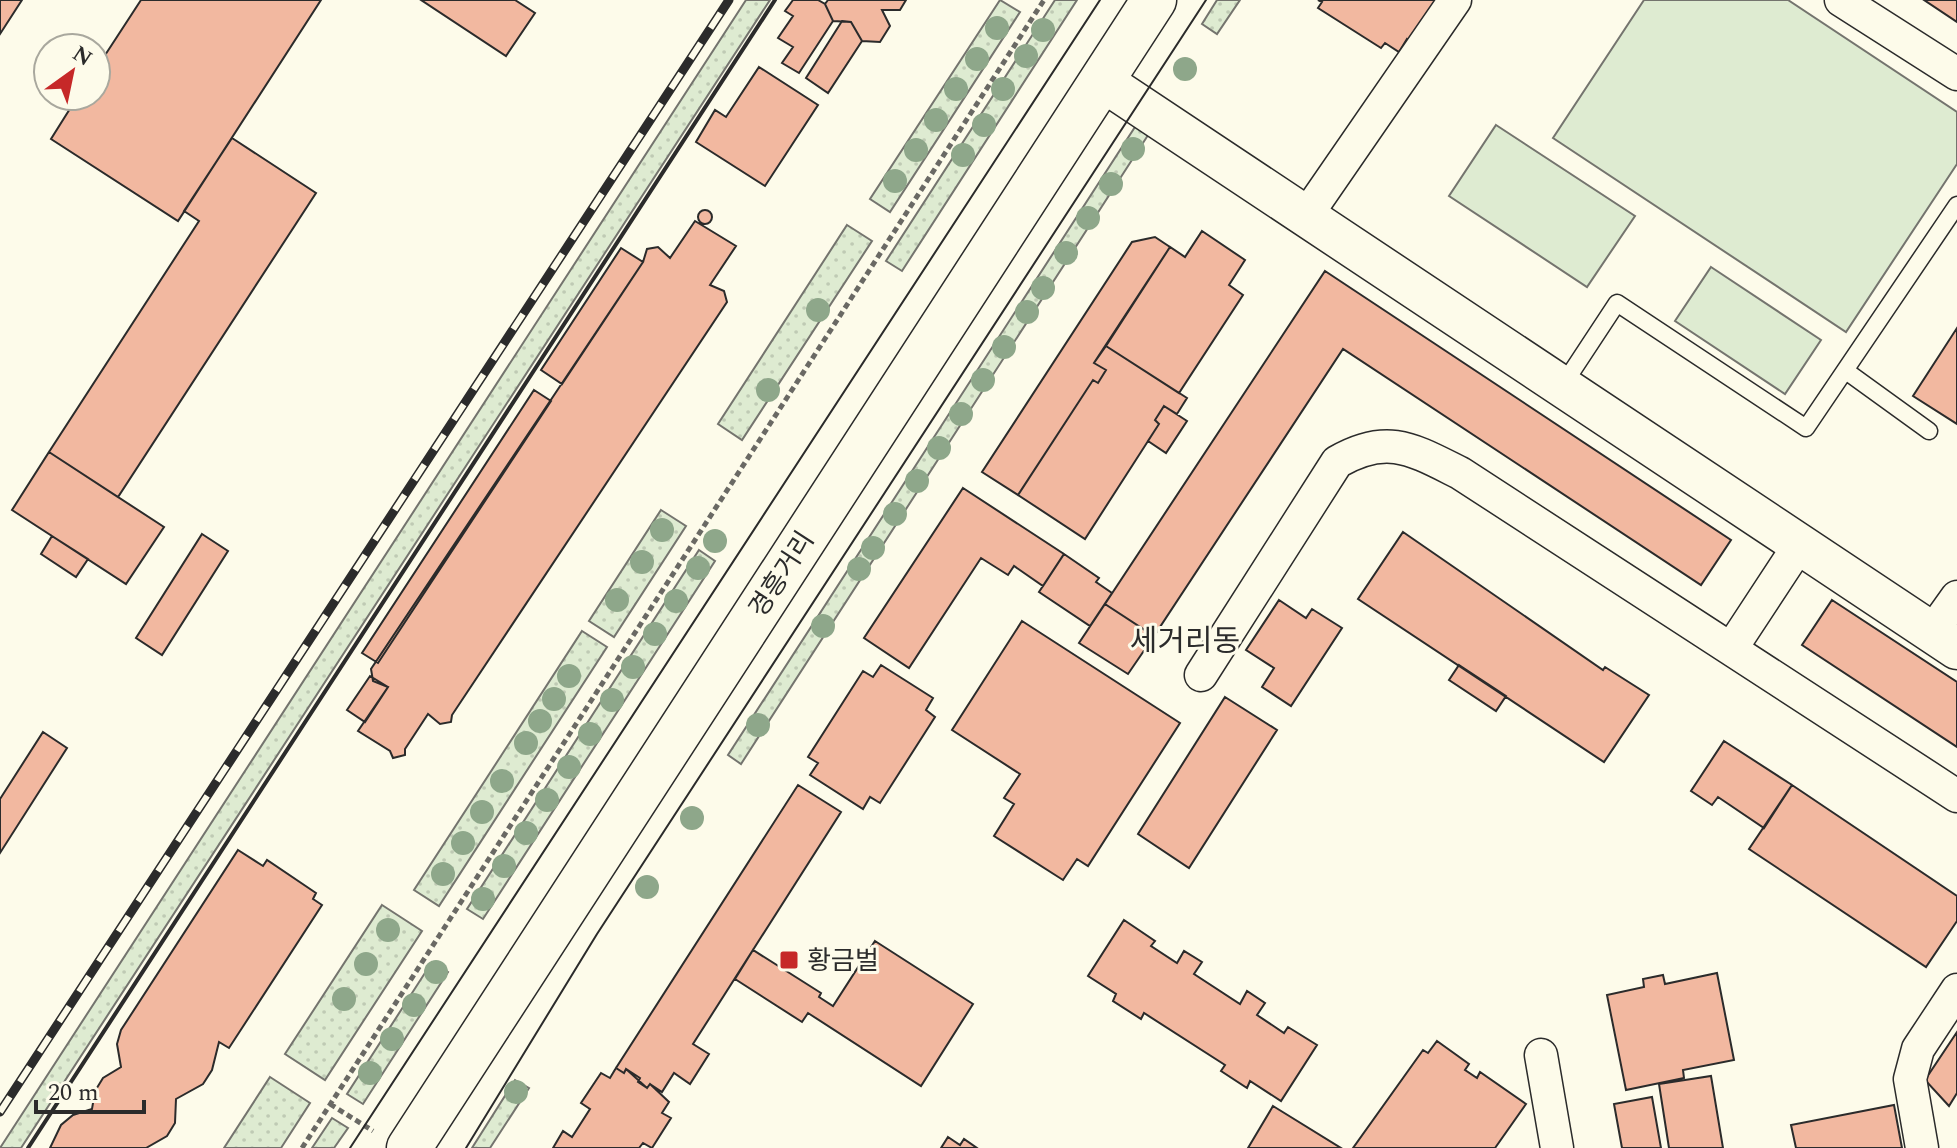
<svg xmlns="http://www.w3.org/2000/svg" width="1957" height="1148" font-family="Spectral,'Noto Sans KR',serif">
	<defs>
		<pattern id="grass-dots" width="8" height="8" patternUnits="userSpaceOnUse" patternTransform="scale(2)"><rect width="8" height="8" fill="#deebd1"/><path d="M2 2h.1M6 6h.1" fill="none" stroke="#bfcab4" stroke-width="1.8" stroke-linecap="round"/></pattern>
	</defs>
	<rect width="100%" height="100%" fill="#fdfbea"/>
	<path fill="url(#grass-dots)" stroke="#74746e" stroke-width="2" d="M746,0H770L21,1148H0Z
		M1000,0L1020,12L890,212L870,199Z
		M1055,0H1077L902,271L886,261Z
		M1217,0H1240L1217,34L1202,24Z
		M1145,126L1152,129L741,764L728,755L1135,127Z
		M847,225L872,241L742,440L718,424Z
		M661,510L686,526L614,637L589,621Z
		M699,550L715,561L483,919L467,909Z
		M582,631L607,647L439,906L414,890Z
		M382,905L422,931L325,1080L285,1054Z
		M432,962L448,972L363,1104L347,1094Z
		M270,1077L310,1103L281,1148H224Z
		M515,1080L529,1088L490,1148H472Z
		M332,1118L348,1128L334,1148H312Z"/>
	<path fill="#deebd1" stroke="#74746e" stroke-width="2" d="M1644,0H1788L1957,112V164L1846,332L1553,138Z
		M1496,125L1635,216L1587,287L1449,196Z
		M1711,267L1821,340L1785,394L1675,321Z"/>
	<path fill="#f2b8a0" stroke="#2b2b2b" stroke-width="2" d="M0,0H22L0,34Z
		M141,0H321L178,221L51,139L78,96H96V69Z
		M421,0H515L535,13L506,56Z
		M793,0H818L825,4L833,21L799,73L782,63L793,47L778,38L793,16L785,11Z
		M828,0H906L900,10H882L890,26L880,42L862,41L851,22L833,21L825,4Z
		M1318,0H1436L1410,41L1407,39L1399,52L1385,43L1381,48L1318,8L1322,2Z
		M1924,0H1957V22Z
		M842,21L851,22L862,41L828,93L806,78Z
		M759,67L818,105L765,186L696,142L715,110L726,117Z
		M232,138L316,193L118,497L49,452L199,221L184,211Z
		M698 217a7 7 0 1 1 14 0a7 7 0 1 1-14 0Z
		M695,221L736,246L710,285L724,291L727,302L452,715L451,722L440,724L428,714L405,749V755L393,758L390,751L358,731L388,687L373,681L371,669L643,262L647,249L658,247L670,258Z
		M1202,231L1245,260L1229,285L1243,295L1179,393L1106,346L1170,247L1185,257Z
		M1155,237L1170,247L1094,363L1106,370L1098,383L1093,380L1018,495L982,472L1132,242Z
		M621,248L643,262L562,384L541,370Z
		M1325,271L1731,540L1701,585L1343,349L1154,636L1105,604Z
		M1957,328V424L1913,396Z
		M1106,346L1187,398L1177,414L1164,406L1155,420L1159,424L1085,539L1018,495L1093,380L1098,383L1106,370L1094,363Z
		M534,390L551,401L378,663L362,653Z
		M1164,406L1187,421L1166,453L1148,441L1159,424L1155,420Z
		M49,452L164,527L126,584L12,510Z
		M963,488L1064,554L1043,586L1014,566L1008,575L981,558L909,668L864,638Z
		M1403,532L1603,670L1605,667L1649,695L1604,762L1358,599Z
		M202,534L228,551L162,655L136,638Z
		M52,536L88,559L76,577L41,554Z
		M1064,554L1099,578L1096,582L1112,593L1090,626L1039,592Z
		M1279,600L1306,618L1312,609L1342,628L1291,706L1262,687L1274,668L1246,650Z
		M1832,600L1957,682V747L1802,645Z
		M1105,604L1154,636L1128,674L1079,643Z
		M1022,621L1180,723L1088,866L1077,859L1063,880L994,836L1014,804L1004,798L1020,774L952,730Z
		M881,665L933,698L926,710L935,717L880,803L870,797L863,809L810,775L818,763L808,757L863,671L873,677Z
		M1459,665L1506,696L1496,711L1449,680Z
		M370,676L388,687L365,722L347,710Z
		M1225,697L1277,730L1189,868L1138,834Z
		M43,732L67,748L0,853V799Z
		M1724,741L1792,785L1764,828L1718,797L1712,805L1691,791Z
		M798,785L841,812L693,1044L709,1054L690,1084L674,1073L662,1092L650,1084L647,1088L626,1069L624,1073L616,1068Z
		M1792,785L1957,896V921L1926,967L1749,849Z
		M238,850L263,866L267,860L316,893L313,899L322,905L229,1048L219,1042L212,1070L203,1084L176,1099L175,1123L167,1136L146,1148H50L61,1125L73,1115L92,1109L95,1091L103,1078L121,1067L117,1044L121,1030Z
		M1124,920L1155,941L1151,946L1177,963L1184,951L1202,962L1194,974L1240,1004L1247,991L1265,1003L1257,1015L1284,1033L1288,1027L1317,1045L1281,1101L1250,1081L1247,1088L1221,1071L1225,1065L1144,1013L1141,1019L1113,1001L1116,994L1088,976Z
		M875,941L973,1004L921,1086L808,1013L802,1022L735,979L753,950L821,993L819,997L833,1006Z
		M1717,973L1734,1060L1683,1070L1684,1078L1626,1090L1607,995L1644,987L1643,979L1663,975L1665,984Z
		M1957,1032V1093L1949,1106L1925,1080Z
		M1437,1041L1469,1064L1465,1070L1477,1078L1480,1072L1526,1104L1495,1148H1353L1423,1050L1428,1053Z
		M616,1068L624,1073L626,1069L640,1078L638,1082L647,1088L650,1084L669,1102L662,1113L671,1118L652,1148L643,1143L639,1148H553L563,1131L572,1137L590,1109L581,1103L601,1073L610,1078Z
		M1711,1076L1723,1148H1669L1659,1084Z
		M1652,1097L1661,1148H1622L1614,1104Z
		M1894,1105L1902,1148H1796L1791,1125Z
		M1273,1106L1341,1148H1248Z
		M948,1137L960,1145L964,1139L977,1148H941Z"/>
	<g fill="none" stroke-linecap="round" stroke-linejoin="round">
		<g stroke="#2b2b2b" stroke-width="19">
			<path id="service" d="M1846,371L1929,431
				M1563,385L1617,303L1806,428L1957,205"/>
		</g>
		<g stroke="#2b2b2b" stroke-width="35">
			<path id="minor" d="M1841,0L1957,74
				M1306,216L1455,0
				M1932,632L1957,597
				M1731,649L1800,544
				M1201,675L1337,462C1387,433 1412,449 1460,473L1957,796
				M1541,1055L1557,1148
				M1922,1148L1910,1079L1918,1049L1957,990"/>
		</g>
		<g stroke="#2b2b2b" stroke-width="43">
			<path id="tertiary" d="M1101,80L1957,649"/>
		</g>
		<g stroke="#2b2b2b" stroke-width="47">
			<path id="primary" d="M409,1148L1154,0"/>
		</g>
		<path stroke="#6a6964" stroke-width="5" stroke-dasharray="6 4" stroke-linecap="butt" d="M330,1104L373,1131
			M302,1148L1044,0"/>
		<use href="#service" stroke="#fdfbea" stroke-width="16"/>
		<use href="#minor" stroke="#fdfbea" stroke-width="32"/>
		<use href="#tertiary" stroke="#fdfbea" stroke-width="40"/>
		<use href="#primary" stroke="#fdfbea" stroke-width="44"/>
		<path stroke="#2b2b2b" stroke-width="2" d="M350,1148L1100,0
			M466,1148L597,934L1206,0"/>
		<g stroke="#2b2b2b" stroke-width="9">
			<path id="rail" d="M0,1112L729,0"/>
		</g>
		<use href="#rail" stroke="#fdfbea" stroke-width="6" stroke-dasharray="18" stroke-linecap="butt"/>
		<path stroke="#2b2b2b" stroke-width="4" d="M28,1148L775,0"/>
	</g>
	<g fill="#8ea78a">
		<circle cx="997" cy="28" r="12"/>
		<circle cx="1043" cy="30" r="12"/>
		<circle cx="1026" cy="56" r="12"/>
		<circle cx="977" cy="59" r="12"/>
		<circle cx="1185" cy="69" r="12"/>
		<circle cx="956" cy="89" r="12"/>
		<circle cx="1003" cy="89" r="12"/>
		<circle cx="936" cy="120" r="12"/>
		<circle cx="984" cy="125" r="12"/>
		<circle cx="1133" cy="149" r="12"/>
		<circle cx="916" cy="150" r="12"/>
		<circle cx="963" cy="155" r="12"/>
		<circle cx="895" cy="181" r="12"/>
		<circle cx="1111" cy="184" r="12"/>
		<circle cx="1088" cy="218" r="12"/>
		<circle cx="1066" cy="253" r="12"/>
		<circle cx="1043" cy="288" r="12"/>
		<circle cx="818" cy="310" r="12"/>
		<circle cx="1027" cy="312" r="12"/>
		<circle cx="1004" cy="347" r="12"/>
		<circle cx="983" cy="380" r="12"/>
		<circle cx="768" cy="390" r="12"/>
		<circle cx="961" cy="414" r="12"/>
		<circle cx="939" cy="448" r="12"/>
		<circle cx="917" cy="481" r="12"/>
		<circle cx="895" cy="514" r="12"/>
		<circle cx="662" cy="530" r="12"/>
		<circle cx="715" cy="541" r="12"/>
		<circle cx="873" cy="548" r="12"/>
		<circle cx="642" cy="562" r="12"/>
		<circle cx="698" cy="568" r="12"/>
		<circle cx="859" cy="569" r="12"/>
		<circle cx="617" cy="600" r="12"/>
		<circle cx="676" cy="601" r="12"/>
		<circle cx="823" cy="626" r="12"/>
		<circle cx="655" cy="634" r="12"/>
		<circle cx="633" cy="667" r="12"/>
		<circle cx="569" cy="676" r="12"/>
		<circle cx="554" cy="699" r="12"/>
		<circle cx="612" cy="700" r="12"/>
		<circle cx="540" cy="721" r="12"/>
		<circle cx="758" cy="725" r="12"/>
		<circle cx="590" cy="734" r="12"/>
		<circle cx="526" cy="743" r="12"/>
		<circle cx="569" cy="767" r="12"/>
		<circle cx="502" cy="781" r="12"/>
		<circle cx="547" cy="800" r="12"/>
		<circle cx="482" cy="812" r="12"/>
		<circle cx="692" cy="818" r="12"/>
		<circle cx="526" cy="833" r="12"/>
		<circle cx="463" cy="843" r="12"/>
		<circle cx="504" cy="866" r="12"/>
		<circle cx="443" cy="874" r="12"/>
		<circle cx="647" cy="887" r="12"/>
		<circle cx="483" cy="899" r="12"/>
		<circle cx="388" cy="930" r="12"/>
		<circle cx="366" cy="964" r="12"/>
		<circle cx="436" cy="972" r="12"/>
		<circle cx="344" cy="999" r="12"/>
		<circle cx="414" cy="1005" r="12"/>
		<circle cx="392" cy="1039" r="12"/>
		<circle cx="370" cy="1073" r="12"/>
		<circle cx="516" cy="1092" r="12"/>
	</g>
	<rect fill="#c62828" stroke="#fdfbea" stroke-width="3" x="779" y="950" width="20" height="20" rx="4"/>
	<g text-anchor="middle" stroke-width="6" stroke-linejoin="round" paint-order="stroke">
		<g font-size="26" fill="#2b2b2b" stroke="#fdfbea">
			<text transform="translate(781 574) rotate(-57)" y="9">경흥거리</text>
		</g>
		<g font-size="26" fill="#2b2b2b" stroke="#fdfbea" text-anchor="start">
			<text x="807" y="969">황금벌</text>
		</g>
		<g font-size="30" fill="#2b2b2b" stroke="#fdfbea">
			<text x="1185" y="651">세거리동</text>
		</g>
	</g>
	<g transform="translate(72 72) rotate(33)"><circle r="38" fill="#fdfbea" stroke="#a9a89e" stroke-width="2"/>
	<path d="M0-6L14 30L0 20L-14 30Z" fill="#c62828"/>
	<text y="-12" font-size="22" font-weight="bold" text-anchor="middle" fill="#2b2b2b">N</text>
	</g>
	<path d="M36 1100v12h108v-12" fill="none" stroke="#2b2b2b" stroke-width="4"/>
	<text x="48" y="1100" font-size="24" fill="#2b2b2b" stroke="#fdfbea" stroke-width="6" paint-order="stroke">20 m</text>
</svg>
